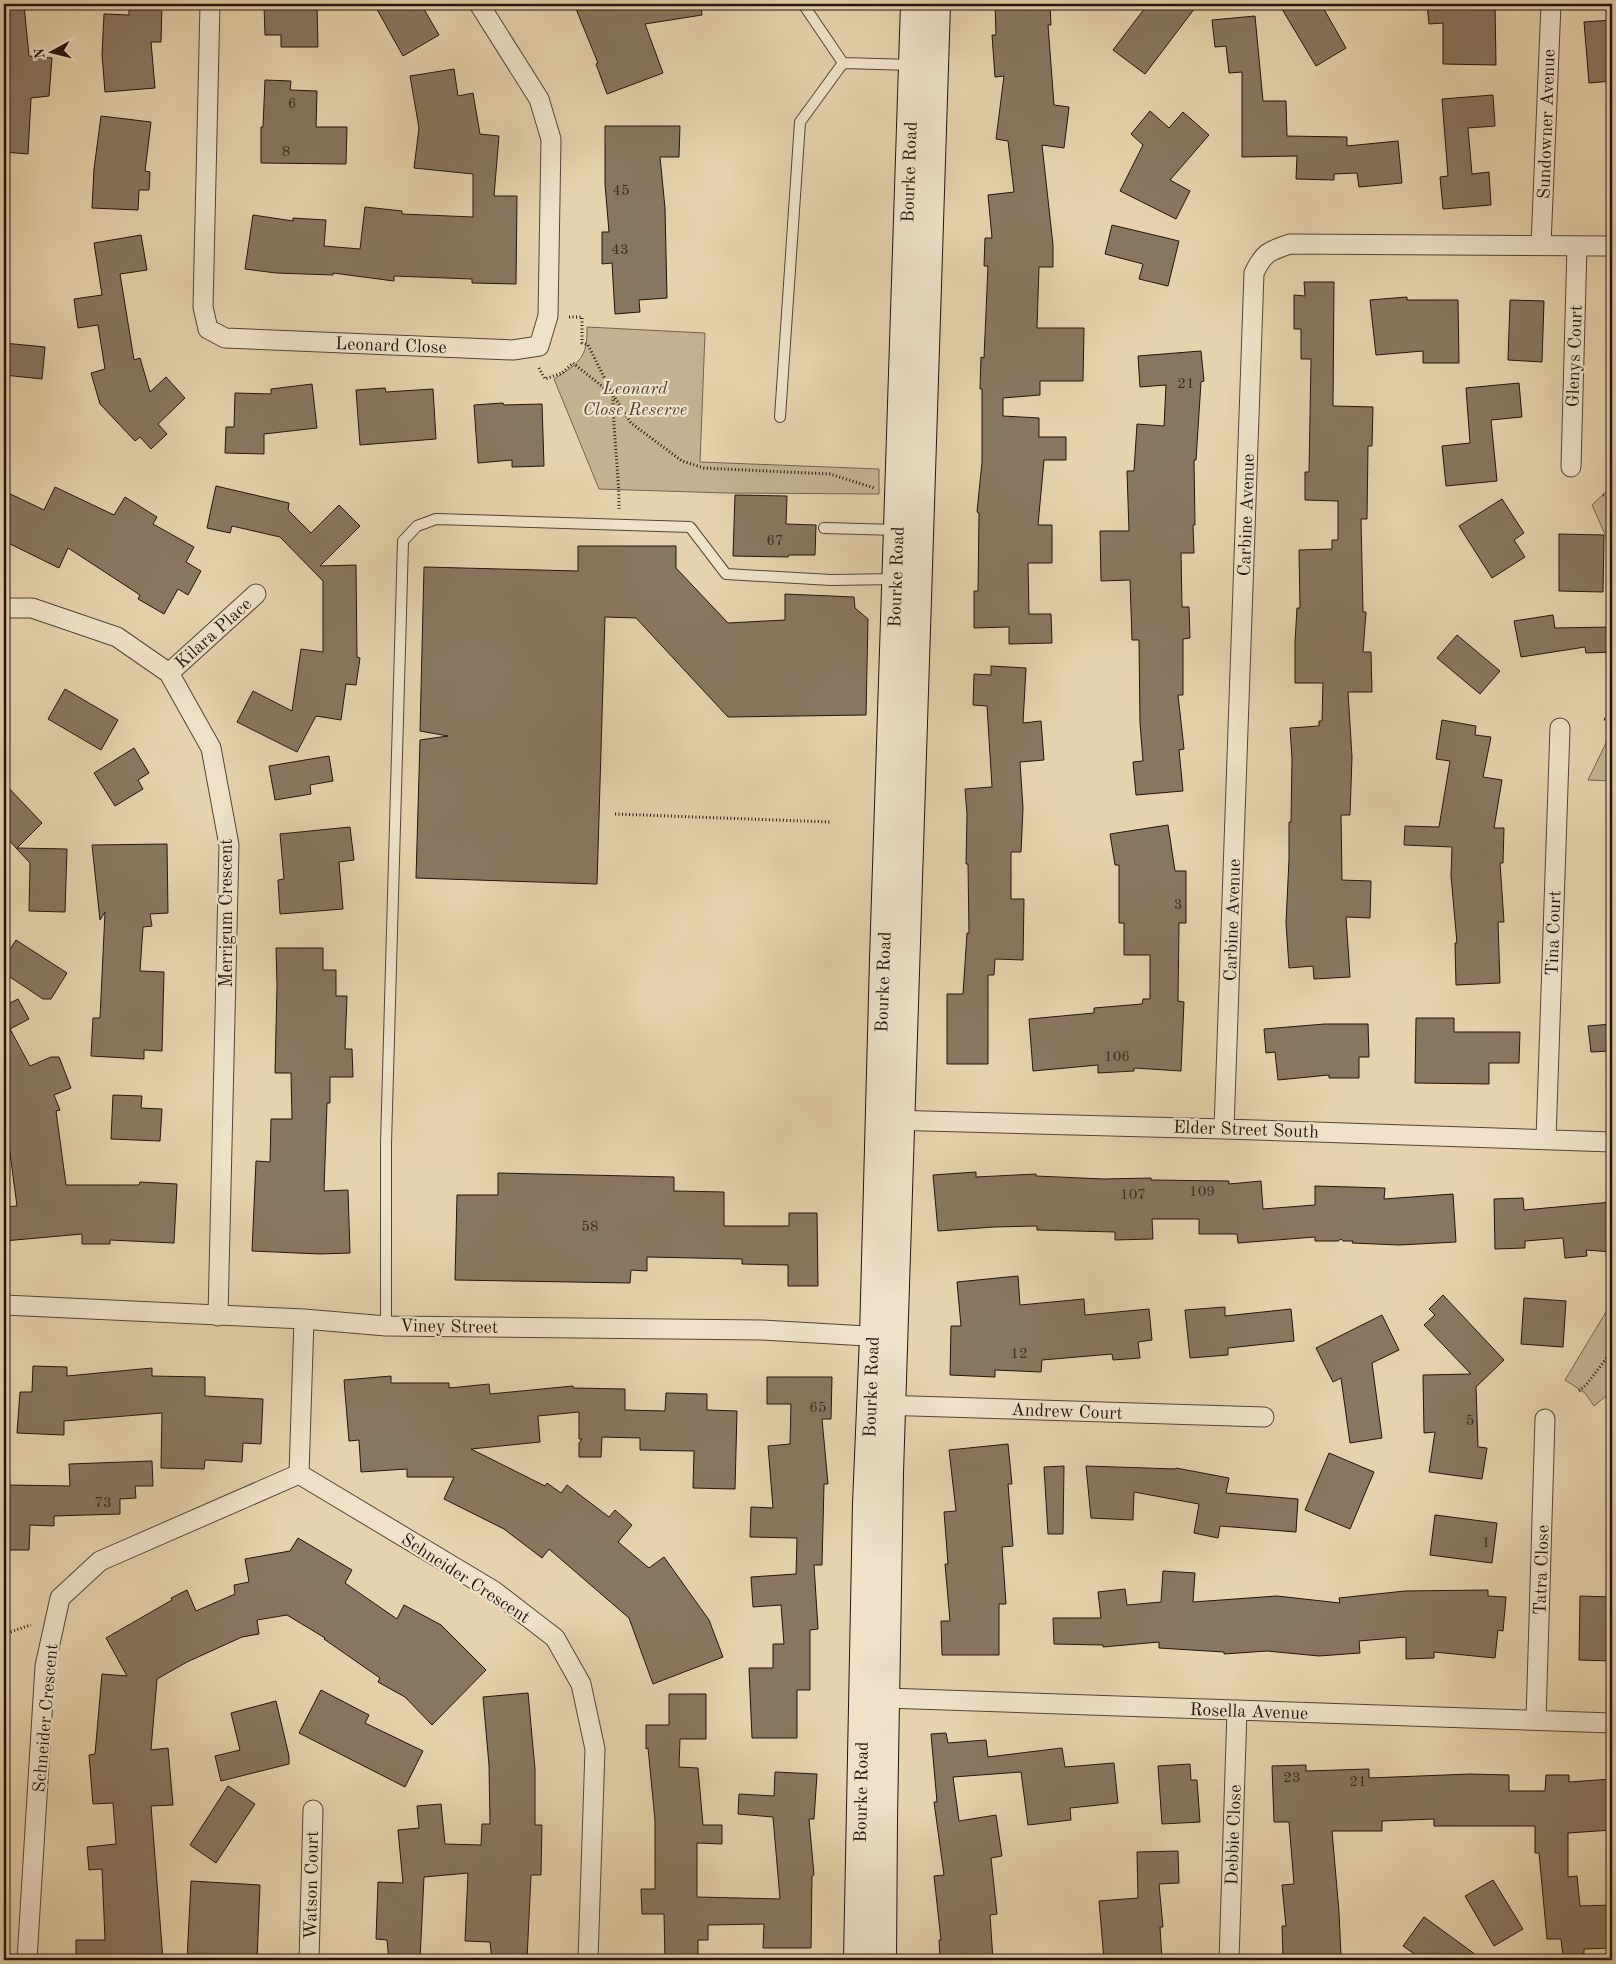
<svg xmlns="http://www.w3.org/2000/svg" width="1616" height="1964" font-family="'Old Standard TT',serif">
	<rect width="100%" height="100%" fill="#e6d2ac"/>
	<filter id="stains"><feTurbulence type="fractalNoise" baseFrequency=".004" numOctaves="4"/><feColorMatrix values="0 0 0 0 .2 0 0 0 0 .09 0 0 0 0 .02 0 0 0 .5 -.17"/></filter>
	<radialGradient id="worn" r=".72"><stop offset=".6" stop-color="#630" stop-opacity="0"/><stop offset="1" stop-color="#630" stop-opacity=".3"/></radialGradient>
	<path fill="#c5b291" stroke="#746350" d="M587,327L705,333L700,462L879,469V494L727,493L599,489L554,379C579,363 588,358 587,327Z
		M1612,486V550L1592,505Z
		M1612,722V781L1588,780L1606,743L1608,729Z
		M1612,1302V1391L1594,1406L1585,1393L1565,1380Z"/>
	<path fill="#887760" stroke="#23140e" d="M129,4H162L161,42H151L155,88L105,92L102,55L104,14L129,15Z
		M317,4L318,47H281V35H265L264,5Z
		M374,4H421L439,35L403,56Z
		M574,4H701L702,15L645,24L663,73L607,94L596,64L598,63Z
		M995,4H1050L1051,25H1048L1054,105L1069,107L1064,148L1042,145L1053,245V267H1039L1037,328H1084L1083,381H1040V395L1003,398V416L1039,418V437H1066V460H1044L1038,525H1052V563H1028L1029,614H1051L1052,643L1009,644V627L974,628V591H978L979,513L977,512L982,462V389H980L981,357L984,358L988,266H984L985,238H992L988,195L1014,192L1008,141L996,139L1004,76L995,77L992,35H996Z
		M1148,4H1198L1145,74L1113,50Z
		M1279,4H1321L1346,48L1316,66Z
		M1427,4H1495L1496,65L1443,64V23L1429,24Z
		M24,5L29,56L52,58L49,96L31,98L28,154L4,152V6Z
		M1255,16L1263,101H1286L1287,136L1347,137V146L1398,141L1402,183L1359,187L1357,173L1334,174V180L1296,179L1297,156L1242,157V72L1229,73L1226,46L1215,47L1212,20Z
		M1612,20V81L1589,83L1584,22Z
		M454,69L458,96L473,93L480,134L499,136L494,196H517L516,284L472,283V279L394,276V281L333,273V275L276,273L245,269L253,215L293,221V218L326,220L324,246L360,249L365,207L402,211V214L473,217V174L414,168L419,128L410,76Z
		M265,80L291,81L290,90L317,91L316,127H347L346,164L261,163V127H263Z
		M1493,95L1495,126L1468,128L1472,174L1489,172L1491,205L1443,209L1440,177L1448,176L1442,99Z
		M1150,111L1169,128L1183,112L1209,135L1170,180L1190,191L1176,219L1120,191L1143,145L1131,134Z
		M101,116L151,122L145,171L150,172L149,190H139L138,210L92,208L94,169Z
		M605,126H680L679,157H660L665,208L667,298L639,300L640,312L615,314L612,263L602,264V232H609L605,184Z
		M1112,225L1179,241L1168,286L1139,279L1143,264L1105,254Z
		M141,235L147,270L120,274L134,360L140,358L150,392L166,377L185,398L158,424L167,434L151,449L140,437L135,441L100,404L91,373L105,369L98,325L78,328L74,299L102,295L94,243Z
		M1304,282H1334L1333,406L1373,407L1372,446H1368L1367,519H1361L1363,612H1366L1363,652H1371L1372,692H1348L1352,757L1350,815H1341L1342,880L1371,881L1370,918L1346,917L1350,977L1314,979L1313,966L1289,968L1286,923L1289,859V822H1291L1292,758L1290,728L1319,726V721H1322L1323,683H1295V642L1297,608H1300L1299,550L1332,549V540H1338V501L1305,500V472H1309L1311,359H1301V329H1294V295L1305,296Z
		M1407,297V300H1458L1459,363H1423V351L1376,355L1370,300Z
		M1510,300L1544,301L1542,362L1508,360Z
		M4,343L45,347L42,379L4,375Z
		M1201,351L1204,381L1201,382L1196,460H1194L1195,525H1193L1194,553H1181L1182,607H1189L1190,638L1183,639V695H1178L1184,749L1179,750L1183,791L1136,795L1133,762L1143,761L1140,723L1139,640H1132L1130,580L1101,581L1100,531H1129L1127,471H1134L1137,424L1164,426L1166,385L1140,387L1138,356Z
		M1519,383L1522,417L1491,420L1497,481L1446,486L1442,446L1470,443L1466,388Z
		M312,384L317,428L264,434V454L225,453L226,427H234L235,393L271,394V389Z
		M385,388L386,392L433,389L436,439L360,445L356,390Z
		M503,403L504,405L542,404L544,466L512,467V460L478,463L474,405Z
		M216,486L289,503L288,510L311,533L339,505L360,526L320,566L356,565L357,657L360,658L356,685L346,684L341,720L316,716L297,752L237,722L253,691L292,711L301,649L323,652V581L280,537L232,526L230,533L207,528Z
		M55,487L114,515L125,497L157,517L153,524L194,547L186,562L201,571L188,595L178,589L164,614L138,599L140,595L68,548L59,568L4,541V491L44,510Z
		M735,495L787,496L786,524L816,525L815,555H789L788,557L733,556Z
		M1502,499L1524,533L1514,540L1525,557L1492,578L1459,526Z
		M1559,534L1604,535L1603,592L1559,591Z
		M578,546H676V568L728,623L785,620V594L854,597L855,608L868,619L866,715L728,717L636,618L605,617L597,884L416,878L420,740L448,736L420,731L424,567L578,571Z
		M1553,615L1555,628L1612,627V652L1586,653L1585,647L1521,657L1514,621Z
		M1457,635L1500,671L1480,694L1437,658Z
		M991,666L1026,668L1023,723L1041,721L1044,760L1020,762L1023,808L1021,852H1011V899H1024L1023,960L995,959L994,975H988V1064H947V994H963L967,933H969L968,864H966L967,814L965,789L992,787L987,706L973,705L974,674L991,675Z
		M65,689L118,720L101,750L48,719Z
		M1442,720L1476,726L1475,735L1491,737L1483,777L1502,780L1494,828H1504L1503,863H1500L1504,922H1498L1500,983L1456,985L1455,943H1457L1451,876L1452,847L1404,845L1405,826L1439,827L1450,761L1436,759Z
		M134,748L149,773L138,780L143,789L115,806L94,773Z
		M329,756L333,781L310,785L311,794L275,800L269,766Z
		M4,783L42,823L17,848L67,849L65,912L29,911L30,863L4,835Z
		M1168,825L1175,871H1186V923H1179L1178,1001L1184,1002L1181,1071L1134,1068V1071L1098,1073V1065L1033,1071L1029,1019L1094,1013V1008L1142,1004L1143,999H1150V955H1124V923H1119V865H1115L1110,834Z
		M350,827L354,860L339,862L343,909L280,914L278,880L284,879L280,834Z
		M167,844L168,913L150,914L152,926L143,927L140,971L164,972L162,1051L144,1050V1059L91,1056L93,1018H100L105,912L100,920L92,845Z
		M16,940L67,973L51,999H43L4,973V959Z
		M276,948H323V970H336V996H347L345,1049H352L353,1077H330V1103H327L324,1191L348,1190L350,1253L320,1254L252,1251L256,1161L270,1162L271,1119H292L291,1073H275L277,985Z
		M18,999L29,1019L10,1029L30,1066L51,1057H59L71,1088L54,1095L60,1110L56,1111L66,1185H139L140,1182L177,1184L174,1243L110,1240V1244H82V1234L4,1241V1207L17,1206L4,1108V1006Z
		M1416,1018H1454V1032H1520L1519,1063H1489V1084L1415,1083Z
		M1325,1024H1368L1369,1057H1359V1078H1329V1075L1278,1080L1275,1052L1266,1053L1264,1029Z
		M1612,1024V1051L1591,1052L1588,1026Z
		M113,1095L142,1096L141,1108L162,1109L160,1141L111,1139Z
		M976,1172V1177L1036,1174V1176L1104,1179L1151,1178V1180L1229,1181V1184L1261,1181L1263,1209L1315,1205V1186L1385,1188L1384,1199L1453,1194L1456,1242L1399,1245L1352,1243L1353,1241H1343L1341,1239L1338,1241H1315V1237L1238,1243L1237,1234H1199V1219H1152L1153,1239L1115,1240V1232L1037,1230V1226L994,1227L938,1231L933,1175Z
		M498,1173L674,1177V1191L724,1192V1226H789V1213H817L818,1286H788V1265L742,1264V1259L647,1257V1271L631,1270L630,1283L455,1280L457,1195H498Z
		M1523,1198L1524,1210L1612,1202V1252L1586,1250L1587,1256L1565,1258L1563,1238L1525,1241V1248L1495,1249L1494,1199Z
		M1018,1276L1020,1305L1084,1299L1085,1315L1149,1309L1152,1340L1138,1342L1140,1358L1113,1360L1112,1354L1042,1360L1041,1372L995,1370V1377L950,1375L951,1326H961L957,1282Z
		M1443,1295L1504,1360L1476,1387L1478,1447L1487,1448L1482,1479L1429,1472L1435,1432L1424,1433L1423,1375L1471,1374L1424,1325L1435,1315L1429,1309Z
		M1524,1298L1566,1301L1563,1347L1521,1344Z
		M1225,1307V1316L1291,1309L1294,1341L1228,1348V1355L1190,1358L1185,1310Z
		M1382,1315L1399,1350L1372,1363L1382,1438L1350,1443L1341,1378L1333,1382L1316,1348Z
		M33,1366L67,1367V1376L152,1368V1376L205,1377V1396L263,1399L261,1444L243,1443L242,1462L205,1460L204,1469L161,1468L162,1413L64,1421V1435L17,1433L20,1392H32Z
		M391,1376V1383H449V1388L489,1384L490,1394L573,1386V1388L625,1389V1410L665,1411L666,1393L707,1394V1410L737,1411L735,1489L693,1488L694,1451L640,1450V1438L602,1437L601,1457H579V1443L582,1439H579V1412L538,1416L540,1442L471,1449L545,1486L547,1483L561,1493L567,1485L609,1517L615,1510L632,1525L618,1542L649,1568L664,1557L709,1620L723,1657L653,1684L629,1618L549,1549L542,1558L504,1529L444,1499L454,1477H407V1469L361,1472L359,1440L349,1441L344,1380Z
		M767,1377H832L831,1419H822L828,1484H824L822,1565H814L818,1629L810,1630V1690H797V1738H752L749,1668H773V1644H784L781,1605L753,1607L751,1577L796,1574L797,1538L750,1537L751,1507L773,1508L768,1446L790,1444L791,1404H767Z
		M1008,1444L1012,1484H1008L1013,1546L1002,1547L1006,1604H999V1655H942L941,1621H950L945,1564H948L944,1512L956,1511L949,1450Z
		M1329,1453L1374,1472L1350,1529L1305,1510Z
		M152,1461L153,1486H135L136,1498L120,1499V1514L54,1516V1526L30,1525L29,1550H8V1485L70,1486L69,1464Z
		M1064,1466L1063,1534H1048L1044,1467Z
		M1086,1466L1176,1469V1468L1229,1478L1226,1493L1298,1499L1296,1532L1220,1526L1218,1538L1194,1533L1199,1504L1134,1492L1133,1520L1091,1518Z
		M1435,1515L1497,1523L1492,1563L1430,1555Z
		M298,1538L352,1570L345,1583L397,1619L404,1605L441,1625L486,1670L432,1725L405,1697L378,1682L380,1678L324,1639L325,1638L287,1615L257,1620L259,1634L242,1637L187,1662L157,1679L151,1750L168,1748L173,1805L151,1806L163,1960H76V1940H105L102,1869L89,1870L87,1847L116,1844L113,1803L93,1804L89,1755L95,1754L102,1674L127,1676L106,1638L172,1600L171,1598L187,1590L196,1611L235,1594L234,1585L249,1582L245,1559L290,1551Z
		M1163,1571L1195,1573L1193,1602L1277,1596L1340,1603L1339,1598L1405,1591L1488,1590V1596L1506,1597L1503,1631L1498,1630L1495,1658L1434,1652V1658L1406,1659V1637L1359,1641L1360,1653L1319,1656L1267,1651L1224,1654V1652L1159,1648V1642L1103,1647V1645L1054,1644L1053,1618H1101L1098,1592L1125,1589L1127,1605L1161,1602Z
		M1580,1596L1612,1597V1661L1579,1660Z
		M321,1690L369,1715L365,1723L423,1751L405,1787L299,1733Z
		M528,1693L535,1769V1825H542L541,1875H531L527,1960H492L490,1942L465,1941L468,1873L424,1877L420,1960H389L387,1940L376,1939L378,1882L403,1883L398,1830L419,1828L417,1806L441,1804L445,1844L481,1845L482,1824H490L489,1765L483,1697Z
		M669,1694H706V1739H680L679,1767L698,1768L703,1825H722V1844L697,1843V1897L780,1899L773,1817L738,1814L739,1794L774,1796L775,1772L817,1774L814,1819H809L814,1875L812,1876L811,1948H763L764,1924L708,1925V1940H698V1960H665L664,1914H642L641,1889H655V1820L648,1748L646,1749V1725H669Z
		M276,1701L289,1756V1764L221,1781L215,1756L240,1750L231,1713Z
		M946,1733L948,1743L986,1740L988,1757L1062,1748L1065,1767L1114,1763L1118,1803L1070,1808L1071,1820L1028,1825L1021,1772L953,1777L959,1821L996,1815L1002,1856L991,1858L997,1914L990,1915L993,1960H940L939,1940H941L934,1876L944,1875L934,1802H937L931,1734Z
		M1190,1764L1191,1780H1197L1200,1822L1162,1824L1158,1766Z
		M1306,1765V1771L1369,1769V1778L1470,1774L1509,1775V1791H1545L1546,1775H1569V1782L1612,1779V1830L1568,1833V1877L1577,1876L1580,1906L1612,1905V1948L1584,1949V1954L1563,1956L1561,1939H1547L1539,1853H1535V1826H1434V1819L1382,1821V1831H1332L1339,1912L1341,1956L1283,1957L1282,1926H1286L1282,1885L1294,1884L1289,1822H1274L1272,1766Z
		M228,1786L255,1804L216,1863L190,1845Z
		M1178,1851L1179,1883L1159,1884L1163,1927H1160L1162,1960H1104L1099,1901L1138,1898L1137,1852Z
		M1493,1880L1523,1929L1494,1946L1465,1896Z
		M191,1881L260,1885L257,1960H187Z
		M1424,1917L1483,1960H1423L1403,1946Z"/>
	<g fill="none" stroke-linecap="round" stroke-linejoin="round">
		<g stroke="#544436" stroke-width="12">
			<path id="service" d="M843,63L912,65
				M780,417L800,122L843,63L803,4
				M824,528L898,530
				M386,1326V1144L403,541L417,526L436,519L690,527L726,574L831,580L895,579"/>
		</g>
		<g stroke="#544436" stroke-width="21">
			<path id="minor" d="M210,4L203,307L208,329L225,338L513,350L539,346L548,316L551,139L539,99L479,4
				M1541,245L1551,4
				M1571,467L1577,246
				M4,608H32L117,637L169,673L211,748L229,845L218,1316
				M169,673L256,594
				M888,1120L1224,1129L1612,1142
				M1224,1129L1254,273C1264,252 1269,251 1290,244L1612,246
				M1546,1139L1560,728
				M4,1305L304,1319L386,1326L762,1330L884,1337
				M880,1405L1264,1417
				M299,1474L494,1591L555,1638L581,1684L595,1749L588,1960
				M299,1474L304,1319
				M886,1698L1612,1723
				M1536,1720L1545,1419
				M27,1960L45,1666L60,1598L100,1561L299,1474
				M309,1960L313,1810
				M1229,1960L1237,1710"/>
		</g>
		<g stroke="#23140e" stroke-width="30">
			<path id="secondary" d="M858,1960L867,1504L874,1337L884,959L915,4
				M882,1960L883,1819L889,1473L936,4"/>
		</g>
		<path stroke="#23140e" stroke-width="3" stroke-dasharray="1 2.5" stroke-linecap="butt" d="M569,317H582V343L588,345L613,395L631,423L682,461L704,468L830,474L874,488
			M539,368L545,379L562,373L573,363L613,395C613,433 619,471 619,509
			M1603,495L1612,499
			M1604,719L1612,720
			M615,814L830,822
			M1579,1391L1586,1385L1612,1351
			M4,1634L31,1625"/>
		<use href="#service" stroke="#efe2c9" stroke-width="10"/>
		<use href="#minor" stroke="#efe2c9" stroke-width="19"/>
		<use href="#secondary" stroke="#efe2c9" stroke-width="28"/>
	</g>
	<g text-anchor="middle" stroke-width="4.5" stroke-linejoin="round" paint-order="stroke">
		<g font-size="15" fill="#3c2d22">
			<text x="292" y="108">6</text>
			<text x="286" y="156">8</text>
			<text x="621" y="195">45</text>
			<text x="620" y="254">43</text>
			<text x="1186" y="388">21</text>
			<text x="775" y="545">67</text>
			<text x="1178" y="909">3</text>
			<text x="1117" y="1061">106</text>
			<text x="1202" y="1196">109</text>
			<text x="1133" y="1199">107</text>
			<text x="590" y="1231">58</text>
			<text x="1019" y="1358">12</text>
			<text x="818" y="1412">65</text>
			<text x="1470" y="1425">5</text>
			<text x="103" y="1507">73</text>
			<text x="1486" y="1547">1</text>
			<text x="1292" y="1782">23</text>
			<text x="1358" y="1786">21</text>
		</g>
		<g font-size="18" fill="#23140e" stroke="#efe2c9">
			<text transform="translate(1546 124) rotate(-88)" y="6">Sundowner Avenue</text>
			<text transform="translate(909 172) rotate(-88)" y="6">Bourke Road</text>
			<text transform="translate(391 345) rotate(2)" y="6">Leonard Close</text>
			<text transform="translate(1574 356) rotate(-88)" y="6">Glenys Court</text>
			<text transform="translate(1246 515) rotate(-88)" y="6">Carbine Avenue</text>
			<text transform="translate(896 577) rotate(-88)" y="6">Bourke Road</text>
			<text transform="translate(213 633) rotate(-42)" y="6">Kilara Place</text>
			<text transform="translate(226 913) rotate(-90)" y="6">Merrigum Crescent</text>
			<text transform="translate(1232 920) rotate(-88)" y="6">Carbine Avenue</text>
			<text transform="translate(1553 933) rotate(-88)" y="6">Tina Court</text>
			<text transform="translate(883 982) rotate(-88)" y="6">Bourke Road</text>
			<text transform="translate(1246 1129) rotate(2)" y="6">Elder Street South</text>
			<text transform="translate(449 1326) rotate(1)" y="6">Viney Street</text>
			<text transform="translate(871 1387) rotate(-88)" y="6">Bourke Road</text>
			<text transform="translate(1067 1411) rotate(2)" y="6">Andrew Court</text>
			<text transform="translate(1541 1570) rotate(-88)" y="6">Tatra Close</text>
			<text transform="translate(466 1578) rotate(33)" y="6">Schneider Crescent</text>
			<text transform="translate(1249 1711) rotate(2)" y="6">Rosella Avenue</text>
			<text transform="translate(45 1718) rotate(-85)" y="6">Schneider Crescent</text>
			<text transform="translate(861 1792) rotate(-89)" y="6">Bourke Road</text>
			<text transform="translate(1233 1835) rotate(-88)" y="6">Debbie Close</text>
			<text transform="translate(311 1885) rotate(-89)" y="6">Watson Court</text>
		</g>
		<g font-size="18" font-style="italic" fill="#544335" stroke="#efe2c9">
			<text x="635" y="394">Leonard<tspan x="635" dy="21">Close Reserve</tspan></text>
		</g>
	</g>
	<rect width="1616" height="1964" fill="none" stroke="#e6d2ac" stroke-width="20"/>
	<rect x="5" y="5" width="1606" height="1954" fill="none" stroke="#23140e" stroke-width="2.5"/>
	<rect x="10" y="10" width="1596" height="1944" fill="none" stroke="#23140e"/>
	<g transform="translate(52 52) rotate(263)" stroke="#efe2c9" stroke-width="4" paint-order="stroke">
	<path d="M0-4L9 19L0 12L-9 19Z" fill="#23140e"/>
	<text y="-8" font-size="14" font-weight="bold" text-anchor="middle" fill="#23140e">N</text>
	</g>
	<rect width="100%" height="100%" filter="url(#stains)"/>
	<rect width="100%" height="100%" fill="url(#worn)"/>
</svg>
